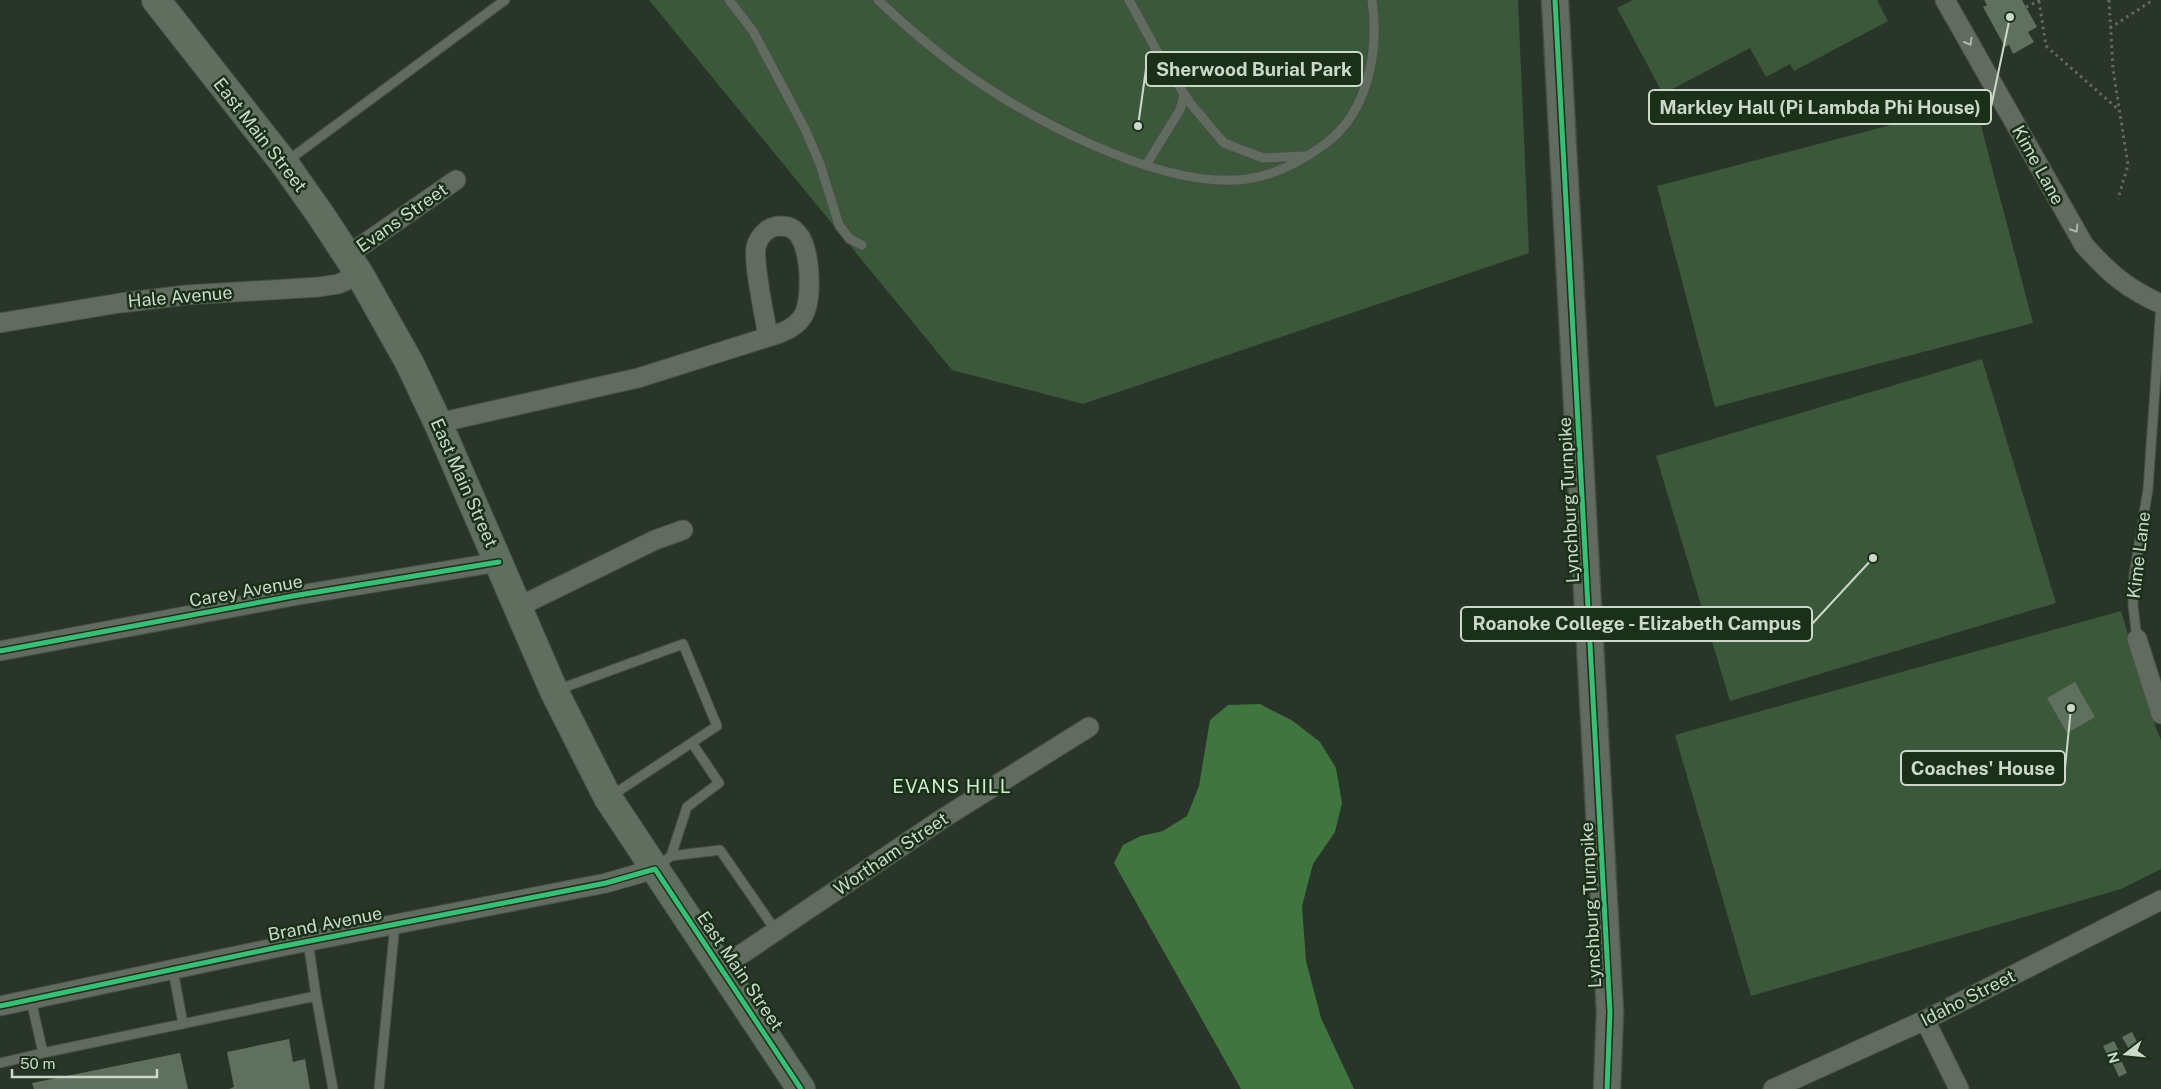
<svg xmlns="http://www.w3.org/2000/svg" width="2161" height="1089" font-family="'Public Sans',sans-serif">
	<rect width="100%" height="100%" fill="#293528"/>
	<path fill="#3b583a" d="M649,0H1518L1529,253L1083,404L952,370Z
		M1633,0H1877L1888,21L1794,71L1790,64L1766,77L1750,48L1663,94L1617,8Z
		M1975,103L2033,323L1715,407L1657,186Z
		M1982,359L2056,603L1730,701L1656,456Z
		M2121,611L2156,728L2161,740V869L2121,889L1751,996L1675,735Z"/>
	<path fill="#407540" d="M1260,704L1293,721L1320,742L1336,768L1342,803L1335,832L1313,864L1302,906L1306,961L1321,1018L1354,1089H1241L1114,863L1123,845L1141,836L1163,831L1187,816L1199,786L1210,720L1228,705Z"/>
	<path fill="#5f715e" d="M1984,0H2022L2037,27L2028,32L2034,42L2013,54L2009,45L2005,47L1983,7L1987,5Z
		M2075,682L2095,717L2067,733L2047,698Z
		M2132,1032L2140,1048L2131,1053L2122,1037Z
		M289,1039L293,1062L305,1059L310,1089H229L234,1087L227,1052Z
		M2114,1041L2122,1057L2111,1063L2103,1046Z
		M180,1053L188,1089H34L32,1083Z
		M2121,1060L2127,1073L2119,1077L2113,1064Z"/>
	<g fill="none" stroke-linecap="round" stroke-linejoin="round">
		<g stroke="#465146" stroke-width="11">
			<path id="lane" d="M729,0L753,31L805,129L820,164L839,225L850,239L862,245
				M878,0C899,20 921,39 944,57C1012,111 1158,191 1247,179C1276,175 1302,161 1325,144C1369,112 1379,50 1372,0
				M1129,0L1158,53L1190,103L1224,143L1263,158L1304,156
				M286,162L505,0
				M1146,165L1180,110L1184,94
				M2137,639L2133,605L2134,575L2148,489L2161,304
				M557,690L683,644L717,726L611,796
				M671,856L687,807L719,783L692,743
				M658,866L671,856L720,850L776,931
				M308,941L316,996
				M173,970L183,1024
				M31,1000L43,1053L316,996L333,1089
				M0,1063L43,1053
				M379,1089L395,924"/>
		</g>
		<g stroke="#465146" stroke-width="21">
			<path id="street" d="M1945,0L2084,245C2109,273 2126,288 2161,304
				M777,226C784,226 790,226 795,231C811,244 812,294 805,312C799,327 782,333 768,337C765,317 753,264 756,247C759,236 767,228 777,226Z
				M348,255L456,180
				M0,323L120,303L186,295L319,287L338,284L360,275
				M438,423L638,378L768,337
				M518,607L655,540L683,530
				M2137,639L2161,714
				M0,651L293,596L499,562
				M721,968L942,819L1089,727
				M0,1006L274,948L606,883L655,869
				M1925,1020L1959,1089
				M1773,1089L1925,1020L2161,900"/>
		</g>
		<g stroke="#465146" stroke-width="29">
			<path id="secondary" d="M1555,0L1610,1012L1607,1089"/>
		</g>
		<g stroke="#465146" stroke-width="30">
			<path id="primary" d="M156,0L284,163L322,217L360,275L409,362L438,423L554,691L608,798L801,1089"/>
		</g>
		<path stroke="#626b61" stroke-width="3" stroke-dasharray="2.5 4" stroke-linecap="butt" d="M2109,0L2113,69L2128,165L2118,199
			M2039,1L2046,46L2119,110
			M2026,7L2041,0
			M2110,28L2153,0"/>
		<use href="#lane" stroke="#616b60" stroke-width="9"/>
		<use href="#street" stroke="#616b60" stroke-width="19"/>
		<use href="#secondary" stroke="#616b60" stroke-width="26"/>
		<use href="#primary" stroke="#606e60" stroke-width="28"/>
		<g stroke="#1a3019" stroke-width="8">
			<path id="cycleway" d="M1555,0L1610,1012L1607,1089
				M0,651L293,596L499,562
				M0,1006L274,948L606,883L655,869L801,1089"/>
		</g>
		<use href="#cycleway" stroke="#3abd76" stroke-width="5"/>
	</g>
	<defs><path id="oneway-chevron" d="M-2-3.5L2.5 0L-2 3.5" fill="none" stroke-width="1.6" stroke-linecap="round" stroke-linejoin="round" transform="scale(1.25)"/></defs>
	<g stroke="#abb7aa">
		<use href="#oneway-chevron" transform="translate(1969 42) rotate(60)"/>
		<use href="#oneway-chevron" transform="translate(2075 229) rotate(58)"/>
	</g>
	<g text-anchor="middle" stroke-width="5" stroke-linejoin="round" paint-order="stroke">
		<g font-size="18" fill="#cbd8ca" stroke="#1a3019">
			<text transform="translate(260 135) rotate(52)" y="6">East Main Street</text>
			<text transform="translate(2038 165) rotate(61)" y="6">Kime Lane</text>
			<text transform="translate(402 218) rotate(-35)" y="6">Evans Street</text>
			<text transform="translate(180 297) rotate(-5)" y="6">Hale Avenue</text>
			<text transform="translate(464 483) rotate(66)" y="6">East Main Street</text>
			<text transform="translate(1569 500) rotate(-93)" y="6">Lynchburg Turnpike</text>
			<text transform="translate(2139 555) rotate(-83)" y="6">Kime Lane</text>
			<text transform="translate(246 591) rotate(-10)" y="6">Carey Avenue</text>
			<text transform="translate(891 854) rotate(-34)" y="6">Wortham Street</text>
			<text transform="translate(1591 905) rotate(-93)" y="6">Lynchburg Turnpike</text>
			<text transform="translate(325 924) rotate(-11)" y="6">Brand Avenue</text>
			<text transform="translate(740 971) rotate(56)" y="6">East Main Street</text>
			<text transform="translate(1968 998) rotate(-27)" y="6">Idaho Street</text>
		</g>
		<g font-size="19" letter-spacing="1" fill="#d1edd0" stroke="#1a3019">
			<text x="952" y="793">EVANS HILL</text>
		</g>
	</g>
	<path fill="none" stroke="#cbd8ca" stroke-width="2" d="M1138 126L1146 69M2010 17L1991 107M1873 558L1812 624M2071 708L2065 768"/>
	<g fill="#cbd8ca" stroke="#1a3019" stroke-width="2">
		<circle cx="1138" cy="126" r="5"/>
		<circle cx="2010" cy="17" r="5"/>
		<circle cx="1873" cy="558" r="5"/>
		<circle cx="2071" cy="708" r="5"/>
	</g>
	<g fill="#1a3019" stroke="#cbd8ca" stroke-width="2">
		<rect x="1146" y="52" width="216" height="34" rx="5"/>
		<rect x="1649" y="90" width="342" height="34" rx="5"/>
		<rect x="1461" y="607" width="351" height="34" rx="5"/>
		<rect x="1901" y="751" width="164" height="34" rx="5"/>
	</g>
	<g font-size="19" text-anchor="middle" font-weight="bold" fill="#cbd8ca">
		<text x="1254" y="76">Sherwood Burial Park</text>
		<text x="1820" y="114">Markley Hall (Pi Lambda Phi House)</text>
		<text x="1637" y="630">Roanoke College - Elizabeth Campus</text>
		<text x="1983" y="775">Coaches' House</text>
	</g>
	<g transform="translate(2126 1054) rotate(254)" stroke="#1a3019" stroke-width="4" paint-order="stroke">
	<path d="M0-4L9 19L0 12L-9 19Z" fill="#cbd8ca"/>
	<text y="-8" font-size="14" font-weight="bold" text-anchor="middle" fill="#cbd8ca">N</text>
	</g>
	<path d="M12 1069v8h145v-8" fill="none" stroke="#cbd8ca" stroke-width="2.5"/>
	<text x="20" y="1069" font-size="15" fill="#cbd8ca" stroke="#1a3019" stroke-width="4" paint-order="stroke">50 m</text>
</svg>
